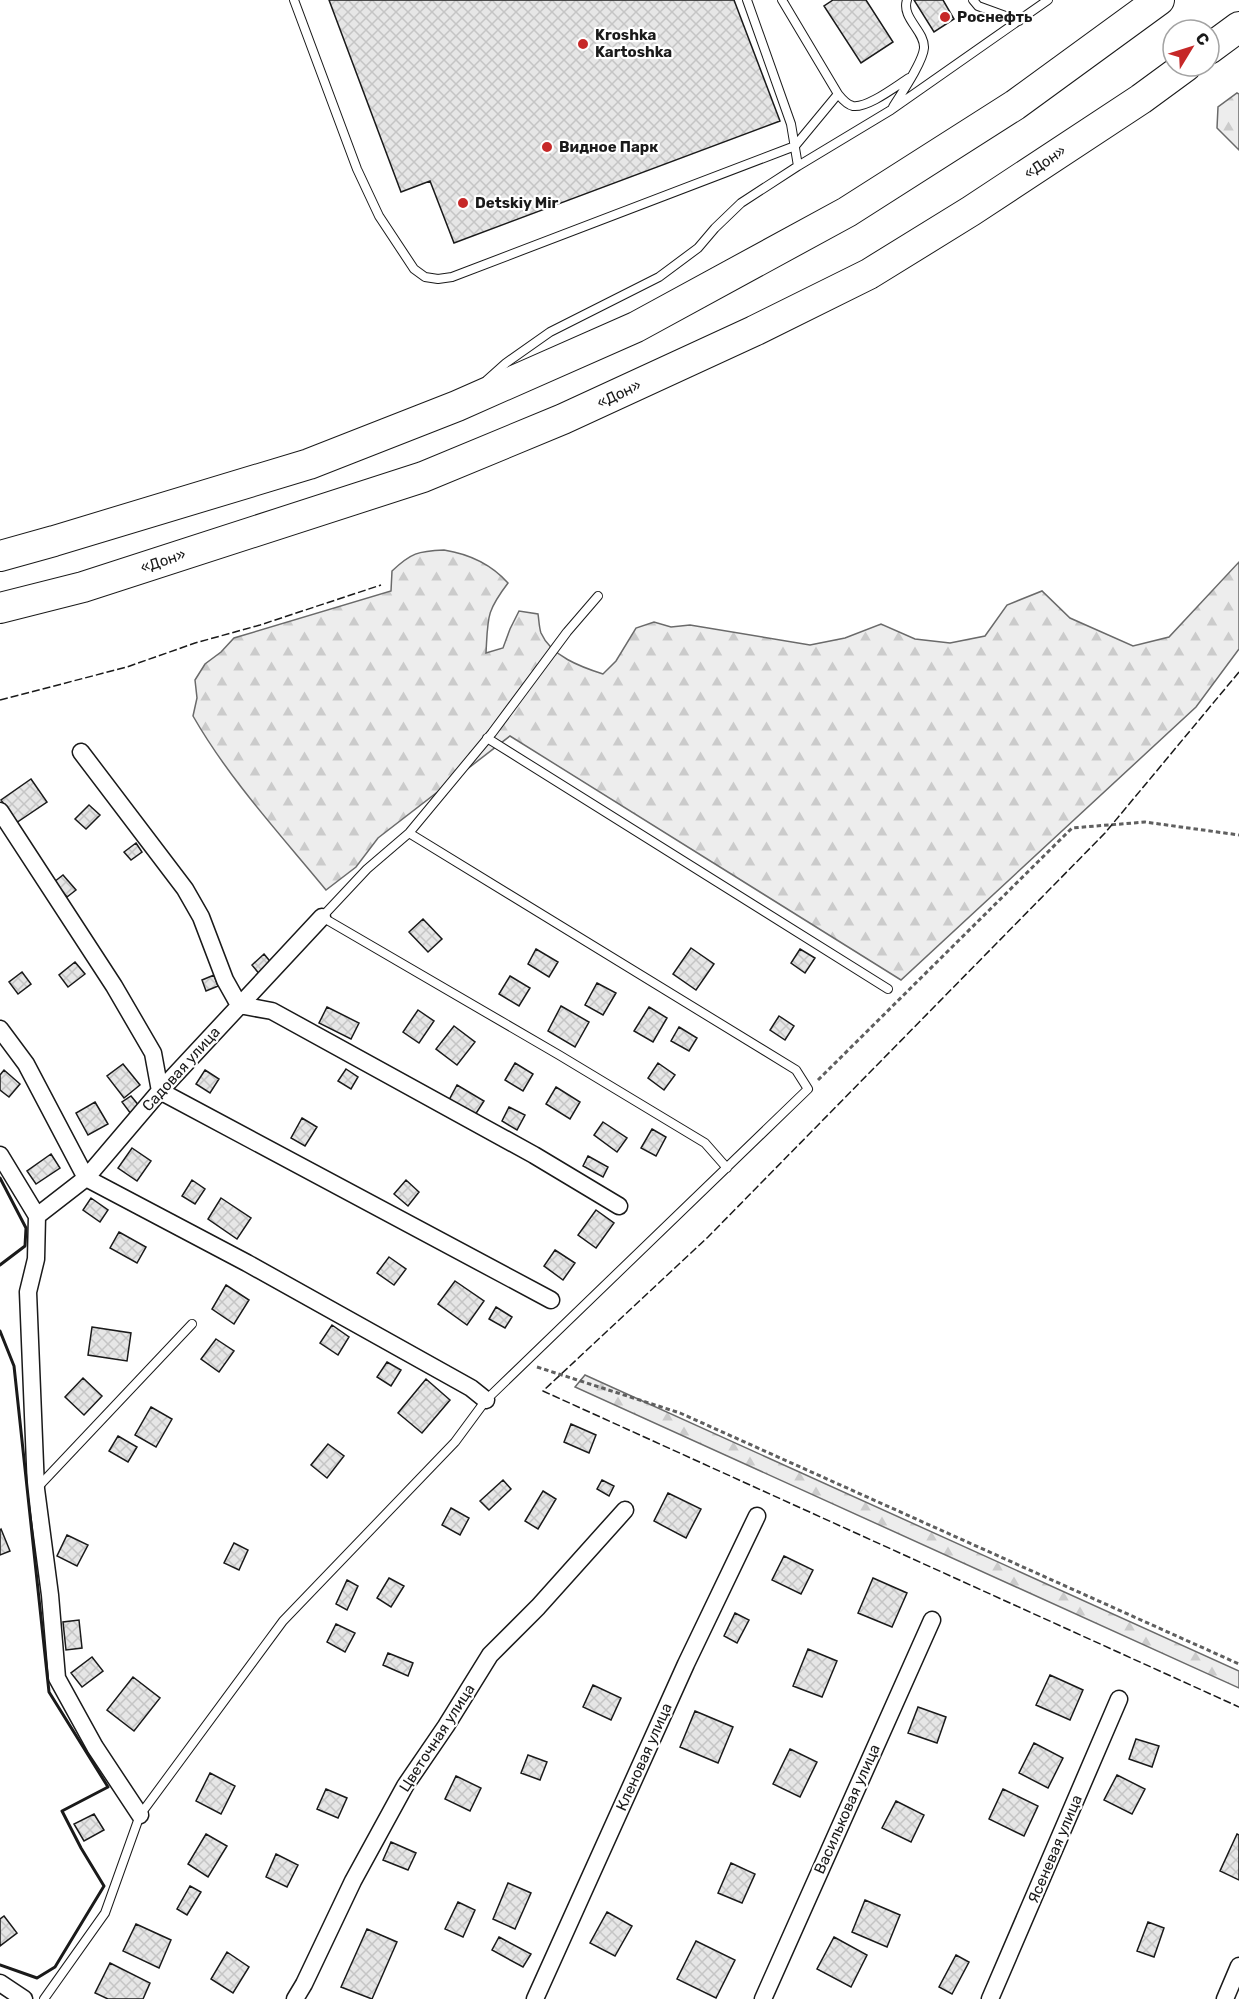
<svg xmlns="http://www.w3.org/2000/svg" width="1239" height="1999" font-family="Rubik,sans-serif">
	<defs>
		<pattern id="forest-firs" width="22" height="20" patternUnits="userSpaceOnUse" patternTransform="scale(1.5)"><rect width="22" height="20" fill="#ededed"/><path d="M5 1l3.5 6h-7zM16 11l3.5 6h-7z" fill="#cbcbcb"/></pattern>
		<pattern id="building-cross-hatch" width="8" height="8" patternUnits="userSpaceOnUse" patternTransform="scale(1.5)"><rect width="8" height="8" fill="#e6e6e6"/><path d="M0 0l8 8M0 8l8-8" fill="none" stroke="#c5c5c5"/></pattern>
	</defs>
	<rect width="100%" height="100%" fill="#fff"/>
	<path fill="url(#forest-firs)" stroke="#6a6a6a" stroke-width="1.5" d="M1237,93L1239,94V150L1217,128L1218,107Z
		M444,550C469,554 491,564 508,583C486,612 488,617 486,653L503,648L510,629L519,611L538,614C539,620 539,627 541,633C551,656 581,667 603,674L616,661L636,628L654,622L671,627L690,625L810,645L845,638L881,624L915,639L950,643L985,636L1007,605L1042,591L1070,618L1133,646L1169,637L1239,562V649L1196,707L901,980L510,736L378,838L356,867L326,890C280,834 229,779 193,716L197,698L195,680L205,664L221,652L234,638L391,591L392,571C411,553 418,551 444,550Z
		M585,1375L1239,1671V1688L575,1387Z"/>
	<path fill="url(#building-cross-hatch)" stroke="#1a1a1a" stroke-width="1.5" d="M329,0H734L780,121L454,243L430,181L401,192Z
		M833,0H866L893,42L861,63L824,6Z
		M914,0H943L954,19L934,32Z
		M31,779L47,802L16,823L1,800Z
		M89,805L100,815L86,829L75,819Z
		M136,843L142,852L131,860L124,852Z
		M63,875L76,890L67,897L54,882Z
		M423,919L442,939L428,952L409,932Z
		M691,948L714,964L696,990L673,974Z
		M536,949L558,962L549,977L528,964Z
		M800,949L815,958L805,973L791,963Z
		M264,954L273,965L261,976L252,965Z
		M75,962L85,974L68,987L59,975Z
		M22,972L31,984L18,994L9,982Z
		M214,975L218,986L206,991L202,980Z
		M510,976L530,988L519,1006L499,994Z
		M597,983L616,993L603,1015L585,1005Z
		M561,1006L589,1022L575,1047L548,1031Z
		M327,1007L359,1023L351,1039L319,1023Z
		M649,1007L667,1018L653,1042L634,1031Z
		M418,1010L434,1021L419,1043L403,1032Z
		M779,1016L794,1026L785,1040L770,1030Z
		M454,1026L475,1042L457,1065L436,1049Z
		M679,1027L697,1038L689,1051L671,1041Z
		M515,1063L533,1074L523,1091L505,1080Z
		M658,1063L675,1075L664,1090L648,1078Z
		M123,1064L140,1085L124,1098L107,1076Z
		M346,1069L358,1077L351,1089L338,1081Z
		M4,1070L20,1084L9,1097L0,1090V1075Z
		M205,1070L219,1079L210,1093L196,1084Z
		M457,1085L484,1101L475,1115L449,1100Z
		M556,1087L580,1102L570,1119L546,1104Z
		M131,1096L140,1107L131,1114L122,1102Z
		M95,1102L108,1124L88,1135L76,1113Z
		M509,1107L525,1115L517,1130L502,1121Z
		M302,1118L317,1127L305,1146L291,1138Z
		M603,1122L627,1138L617,1152L594,1135Z
		M652,1129L666,1137L656,1156L641,1148Z
		M132,1148L151,1161L137,1181L118,1168Z
		M51,1154L60,1168L36,1184L27,1171Z
		M588,1156L608,1167L603,1177L583,1166Z
		M192,1180L205,1189L195,1204L182,1196Z
		M406,1180L419,1192L408,1206L394,1194Z
		M91,1198L108,1210L100,1222L83,1210Z
		M221,1198L251,1218L237,1239L208,1219Z
		M596,1210L614,1223L596,1248L578,1235Z
		M119,1232L146,1247L137,1263L110,1248Z
		M555,1250L575,1263L563,1280L544,1266Z
		M389,1257L406,1269L394,1285L377,1273Z
		M455,1281L484,1301L467,1325L438,1304Z
		M226,1285L249,1300L234,1324L212,1309Z
		M496,1307L512,1317L505,1328L489,1319Z
		M332,1325L349,1337L338,1355L320,1343Z
		M92,1327L131,1333L127,1361L88,1355Z
		M216,1339L234,1351L219,1372L201,1359Z
		M387,1362L401,1370L391,1386L377,1377Z
		M83,1378L102,1396L84,1415L65,1397Z
		M426,1379L450,1400L422,1433L398,1413Z
		M151,1407L172,1419L156,1447L135,1435Z
		M571,1424L596,1435L589,1453L564,1442Z
		M118,1436L137,1447L128,1462L109,1451Z
		M328,1444L344,1456L327,1478L311,1465Z
		M503,1480L511,1489L489,1510L480,1501Z
		M602,1480L614,1486L609,1496L597,1489Z
		M543,1491L556,1499L538,1529L525,1521Z
		M668,1493L701,1509L686,1538L654,1521Z
		M451,1508L469,1518L460,1535L442,1525Z
		M1,1529L10,1551L0,1555V1530Z
		M67,1535L88,1545L77,1566L57,1556Z
		M234,1543L248,1550L239,1570L224,1563Z
		M784,1556L813,1570L801,1594L772,1580Z
		M389,1578L404,1586L391,1607L377,1598Z
		M873,1578L907,1593L892,1627L858,1613Z
		M347,1580L358,1586L347,1610L336,1604Z
		M735,1613L749,1620L737,1643L724,1636Z
		M79,1620L82,1648L66,1650L63,1622Z
		M336,1624L355,1633L345,1652L327,1642Z
		M808,1649L837,1661L822,1697L793,1686Z
		M388,1653L413,1663L408,1676L383,1665Z
		M92,1657L103,1671L82,1687L71,1673Z
		M1050,1675L1083,1690L1070,1720L1036,1705Z
		M133,1677L160,1698L134,1731L107,1710Z
		M593,1685L621,1698L611,1720L583,1707Z
		M918,1707L946,1717L937,1743L908,1733Z
		M695,1711L733,1727L718,1763L680,1747Z
		M1136,1739L1159,1746L1152,1767L1129,1759Z
		M1034,1743L1063,1758L1048,1788L1019,1773Z
		M790,1749L817,1762L800,1797L773,1784Z
		M528,1755L547,1762L540,1780L521,1773Z
		M210,1773L235,1786L221,1814L196,1801Z
		M1117,1775L1145,1789L1132,1814L1104,1800Z
		M456,1776L481,1788L470,1811L445,1799Z
		M326,1789L347,1798L338,1818L317,1809Z
		M1003,1789L1038,1806L1024,1836L989,1819Z
		M896,1801L924,1815L911,1842L882,1828Z
		M94,1814L104,1830L84,1841L74,1824Z
		M206,1834L227,1846L208,1877L188,1864Z
		M1237,1834L1239,1835V1880L1220,1871Z
		M391,1842L416,1853L408,1870L383,1860Z
		M276,1854L298,1865L287,1887L266,1877Z
		M731,1863L755,1874L742,1903L718,1893Z
		M508,1883L531,1893L515,1929L493,1919Z
		M190,1886L201,1892L187,1915L177,1909Z
		M865,1900L900,1915L887,1947L852,1932Z
		M458,1902L475,1910L463,1937L445,1929Z
		M607,1912L632,1926L615,1956L590,1943Z
		M4,1916L17,1933L0,1946V1919Z
		M1148,1922L1164,1928L1154,1957L1137,1951Z
		M136,1924L171,1940L159,1968L123,1951Z
		M367,1929L397,1942L372,1999L341,1987Z
		M499,1937L531,1954L523,1967L492,1950Z
		M834,1937L867,1955L851,1987L817,1969Z
		M696,1941L735,1960L716,1998L677,1979Z
		M227,1952L249,1967L233,1993L211,1979Z
		M956,1955L969,1962L952,1994L939,1987Z
		M110,1963L150,1983L143,1999H108L95,1993Z"/>
	<g fill="none" stroke-linecap="round" stroke-linejoin="round">
		<g stroke="#1a1a1a" stroke-width="10">
			<path id="lane" d="M294,0L357,169L379,216L414,269L425,277L438,279L452,277L795,146L838,94L782,0
				M747,0L791,124L798,166
				M973,0L978,6L1019,21
				M838,94C842,99 847,105 853,106C868,108 896,86 909,78
				M893,107C901,94 923,62 924,48C925,31 901,18 907,0
				M487,380L506,363L550,332L659,277L698,248L715,228L741,203L798,166L891,110L1048,0
				M598,596L567,632L492,733L409,833L367,869L322,917L559,1055L705,1143L727,1168
				M487,738L888,989
				M38,1487L192,1324
				M44,1999L105,1913L140,1815L283,1621L455,1442L486,1400L808,1089L796,1070L409,833"/>
		</g>
		<g stroke="#1a1a1a" stroke-width="19">
			<path id="street" d="M81,752L185,889L201,917L225,980L239,1005L272,1011L534,1155L619,1206
				M0,811L114,986L153,1053L160,1091L551,1300
				M0,1029L26,1064L86,1178L247,1263L471,1388L486,1400
				M0,1155L37,1216L36,1259L28,1292L36,1489L50,1595L57,1678L95,1747L140,1815
				M37,1216L86,1178L160,1091L322,917
				M0,1983L24,1999
				M295,1999L304,1984L353,1881L405,1786L446,1726L490,1655L538,1607L625,1510
				M535,1999L686,1664L757,1516
				M763,1999L932,1620
				M990,1999L1119,1699
				M1225,1999L1239,1966"/>
		</g>
		<g stroke="#1a1a1a" stroke-width="32">
			<path id="highway" d="M1209,49L1239,27
				M0,556L54,541L309,464L457,406L636,327L847,212L1015,105L1159,0
				M0,608L83,587L423,477L563,419L754,331L869,274L971,211L1141,99L1186,66"/>
		</g>
		<path stroke="#5f5f5f" stroke-width="3" stroke-dasharray="4.5 3" stroke-linecap="butt" d="M818,1080L1072,828L1145,822L1239,835
			M537,1367L680,1413L1239,1664"/>
		<use href="#lane" stroke="#fff" stroke-width="8"/>
		<use href="#street" stroke="#fff" stroke-width="16"/>
		<use href="#highway" stroke="#fff" stroke-width="30"/>
		<path stroke="#1a1a1a" stroke-width="1.5" stroke-dasharray="8 3" stroke-linecap="butt" d="M1239,672L1105,833L708,1237L543,1391L1239,1707
			M0,700L127,667L195,643L260,625L381,585"/>
		<path stroke="#1a1a1a" stroke-width="3" d="M0,1178L26,1228L25,1246L0,1265
			M0,1331L14,1366L49,1692L108,1787L62,1811L81,1848L104,1886L55,1967L37,1978L0,1965"/>
	</g>
	<g fill="#c62828" stroke="#fff" stroke-width="2">
		<circle cx="945" cy="17" r="6"/>
		<circle cx="583" cy="44" r="6"/>
		<circle cx="547" cy="147" r="6"/>
		<circle cx="463" cy="203" r="6"/>
	</g>
	<g text-anchor="middle" stroke-width="4.5" stroke-linejoin="round" paint-order="stroke">
		<g font-size="15" font-weight="bold" fill="#1a1a1a" stroke="#fff" text-anchor="start">
			<text x="957" y="22">Роснефть</text>
			<text x="595" y="40">Kroshka<tspan x="595" dy="17">Kartoshka</tspan></text>
			<text x="559" y="152">Видное Парк</text>
			<text x="475" y="208">Detskiy Mir</text>
		</g>
		<g font-size="15" fill="#1a1a1a" stroke="#fff">
			<text transform="translate(1045 162) rotate(-34)" y="5">«Дон»</text>
			<text transform="translate(619 394) rotate(-25)" y="5">«Дон»</text>
			<text transform="translate(163 561) rotate(-18)" y="5">«Дон»</text>
			<text transform="translate(181 1069) rotate(-48)" y="5">Садовая улица</text>
			<text transform="translate(437 1738) rotate(-57)" y="5">Цветочная улица</text>
			<text transform="translate(644 1757) rotate(-66)" y="5">Кленовая улица</text>
			<text transform="translate(847 1809) rotate(-66)" y="5">Васильковая улица</text>
			<text transform="translate(1055 1849) rotate(-67)" y="5">Ясеневая улица</text>
		</g>
	</g>
	<g transform="translate(1191 48) rotate(52)"><circle r="28" fill="#ffffff" stroke="#a3a3a3" stroke-width="1.5"/>
	<path d="M0-4.5L10 22L0 15L-10 22Z" fill="#c62828"/>
	<text y="-9" font-size="16" font-weight="bold" text-anchor="middle" fill="#1a1a1a">С</text>
	</g>
</svg>
